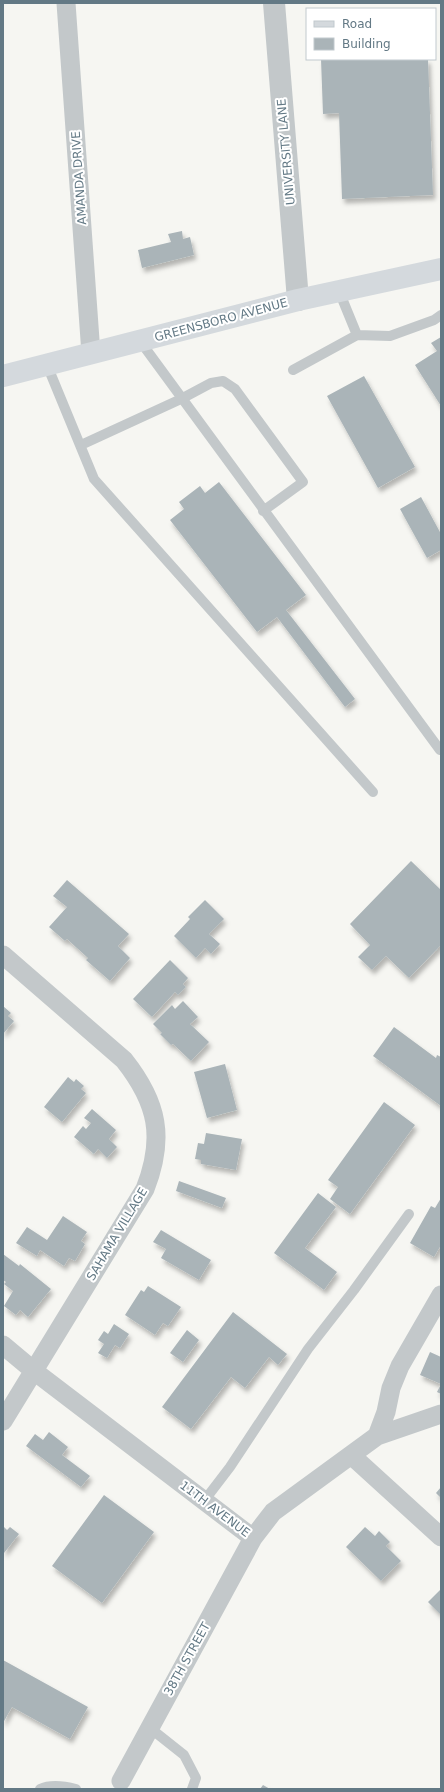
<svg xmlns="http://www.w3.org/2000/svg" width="444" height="1792" font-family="'DejaVu Sans',sans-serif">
	<defs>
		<filter id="shadow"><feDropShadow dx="2.5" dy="4.5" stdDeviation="2" flood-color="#0004"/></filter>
	</defs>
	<rect width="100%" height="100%" fill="#f6f6f2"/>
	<path fill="#aab4b8" filter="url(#shadow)" d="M321,59H428L433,195L342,199L339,113L323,114Z
		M182,231L183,239L190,237L194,255L142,268L138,250L171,242L168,234Z
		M441,337V406L415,365L437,351L431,343Z
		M364,376L415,467L378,488L327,396Z
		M219,482L306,595L286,610L355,699L345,707L277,617L257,632L170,520L184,509L179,502L200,486L205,493Z
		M421,497L441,534V550L427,558L400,509Z
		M411,861L441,890V945L409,978L386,956L372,970L358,957L370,945L350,924Z
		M67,880L129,934L118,946L130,958L110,981L86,960L88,958L67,939L65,941L49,927L67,907L53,896Z
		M205,900L224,919L209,934L220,944L211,954L205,948L196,958L174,936L190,919L188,917Z
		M170,960L188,978L183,984L186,987L178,995L175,992L152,1017L133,999Z
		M183,1001L198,1017L190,1024L209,1042L191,1061L173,1044L171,1045L160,1034L162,1033L153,1024L172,1005L175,1009Z
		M3,1006L11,1013L8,1016L14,1021L3,1034Z
		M394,1027L436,1058L437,1055L441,1057V1106L373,1056Z
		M225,1064L237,1110L207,1118L194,1072Z
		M68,1077L74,1082L76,1079L84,1086L81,1089L86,1093L62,1122L44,1107Z
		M384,1102L415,1125L350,1214L330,1199L338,1187L328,1180Z
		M92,1109L116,1130L109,1139L117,1147L107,1158L98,1149L94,1154L74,1137L83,1126L86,1129L91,1123L84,1118Z
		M206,1133L242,1139L236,1170L201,1164V1160L195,1159L198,1143L204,1144Z
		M179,1181L226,1198L222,1208L176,1191Z
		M318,1193L336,1207L305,1248L337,1272L324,1290L274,1253Z
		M441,1198V1245L434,1257L410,1243L431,1206L435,1208Z
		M63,1216L87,1232L81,1241L85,1244L75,1261L69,1258L64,1266L40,1250L37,1256L16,1243L27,1227L47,1240Z
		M161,1230L211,1260L199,1280L161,1258L166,1249L153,1242Z
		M3,1254L19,1266L20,1264L51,1289L28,1317L20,1310L16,1315L4,1306L13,1291L4,1284L6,1282L3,1280Z
		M148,1286L181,1307L168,1326L163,1323L155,1335L125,1315L141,1290L144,1292Z
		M233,1312L287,1354L278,1365L269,1357L245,1388L231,1377L191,1429L162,1407Z
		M114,1324L129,1334L120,1348L115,1345L107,1358L98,1353L104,1344L98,1340L104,1331L108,1334Z
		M187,1330L199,1340L183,1362L170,1353Z
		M430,1352L441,1357V1384L420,1375Z
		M441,1384V1394L437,1392Z
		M49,1432L68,1447L62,1455L90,1476L81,1487L26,1446L35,1434L43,1440Z
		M441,1487V1498L436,1493Z
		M104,1495L154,1532L102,1603L52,1566Z
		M3,1526L7,1530L10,1527L19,1534L4,1553Z
		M365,1527L375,1536L379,1531L390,1542L386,1546L401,1561L381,1581L346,1547Z
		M441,1589V1615L428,1602Z
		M3,1660L88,1707L70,1739L12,1707L3,1723Z
		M263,1785L270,1789H260Z"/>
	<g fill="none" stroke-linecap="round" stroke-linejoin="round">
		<path stroke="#c3c8ca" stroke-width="10" d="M339,291L357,335
			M140,341L440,750
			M47,365L94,479L373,792
			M293,370L357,335L390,336L434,320L441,315
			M81,445L181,399L211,383L223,381L235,389L303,482L263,511
			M204,1501L230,1467L308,1349L354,1290L409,1214
			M150,1728L184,1755L196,1778L192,1789
			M40,1789C51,1784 64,1786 76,1789"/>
		<path stroke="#c3c8ca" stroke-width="19" d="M66,3L91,354
			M3,955L124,1060C158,1103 165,1138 145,1189L3,1421
			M3,1345L34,1371L253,1538
			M377,1436L386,1412L391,1388L400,1366L441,1295
			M351,1455L441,1537
			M121,1781L253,1538L273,1512L377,1436L441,1414"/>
		<path stroke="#c3c8ca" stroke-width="22" d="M274,3L298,300"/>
		<path stroke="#d4d9dd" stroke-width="22" d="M3,376L298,300L441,269"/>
	</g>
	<g text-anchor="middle" stroke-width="4" stroke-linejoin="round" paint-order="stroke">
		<g font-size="12" fill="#637985" stroke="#fff">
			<text transform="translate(286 152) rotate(-95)" y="4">UNIVERSITY LANE</text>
			<text transform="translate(79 178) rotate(-94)" y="4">AMANDA DRIVE</text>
			<text transform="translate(221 320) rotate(-15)" y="4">GREENSBORO AVENUE</text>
			<text transform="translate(117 1234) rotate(-59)" y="4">SAHAMA VILLAGE</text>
			<text transform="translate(215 1509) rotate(37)" y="4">11TH AVENUE</text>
			<text transform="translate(187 1659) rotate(-61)" y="4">38TH STREET</text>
		</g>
	</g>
	<rect width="444" height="1792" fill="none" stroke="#637985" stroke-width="8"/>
	<rect x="306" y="8" width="130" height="52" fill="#ffffff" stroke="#c1c9ce"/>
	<rect x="314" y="21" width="20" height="6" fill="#d4d9dd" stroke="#c1c9ce"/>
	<text x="342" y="28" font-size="12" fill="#637985">Road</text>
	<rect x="314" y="38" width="20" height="12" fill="#aab4b8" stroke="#c1c9ce"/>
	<text x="342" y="48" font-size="12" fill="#637985">Building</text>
</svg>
